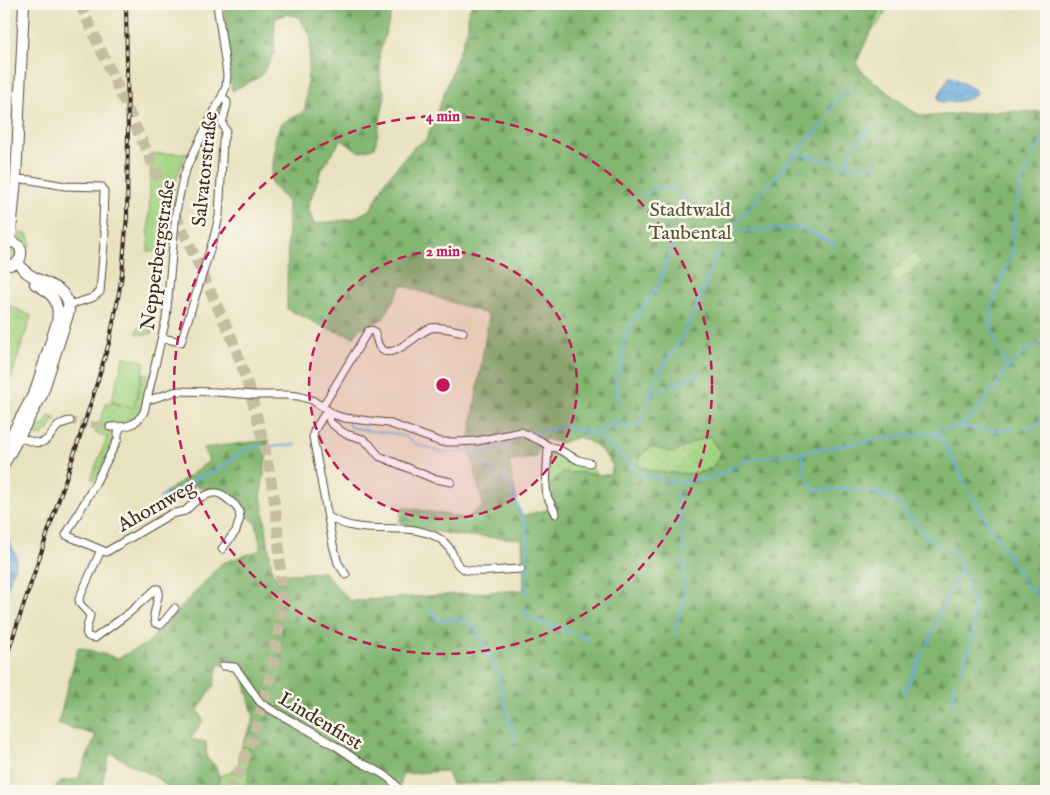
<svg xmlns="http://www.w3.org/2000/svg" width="1050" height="795" font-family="'IM FELL English',serif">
	<defs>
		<pattern id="grass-dots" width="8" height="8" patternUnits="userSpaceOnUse" patternTransform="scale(1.25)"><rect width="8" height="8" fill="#a3d483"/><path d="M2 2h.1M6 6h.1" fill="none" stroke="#8db671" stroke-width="1.8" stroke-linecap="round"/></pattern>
		<pattern id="forest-firs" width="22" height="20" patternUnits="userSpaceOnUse" patternTransform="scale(1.25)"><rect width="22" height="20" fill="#82b671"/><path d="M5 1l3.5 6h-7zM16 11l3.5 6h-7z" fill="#6c945c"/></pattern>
		<pattern id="wetland-marsh" width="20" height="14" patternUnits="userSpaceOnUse" patternTransform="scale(1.25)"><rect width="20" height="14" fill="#a3d483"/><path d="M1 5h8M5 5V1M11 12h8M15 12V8" fill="none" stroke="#8db671"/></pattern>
		<pattern id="park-tufts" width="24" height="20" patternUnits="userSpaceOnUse" patternTransform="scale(1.25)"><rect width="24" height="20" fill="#a3d483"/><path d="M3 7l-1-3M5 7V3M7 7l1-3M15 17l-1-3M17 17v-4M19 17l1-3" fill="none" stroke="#8db671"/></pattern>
		<pattern id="water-waves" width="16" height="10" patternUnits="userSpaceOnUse" patternTransform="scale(1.25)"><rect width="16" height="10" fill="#6aafe0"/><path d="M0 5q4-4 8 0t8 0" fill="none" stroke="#588fb5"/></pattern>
	</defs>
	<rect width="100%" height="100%" fill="#fbf7ec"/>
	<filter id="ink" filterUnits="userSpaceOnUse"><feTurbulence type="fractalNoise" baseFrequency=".02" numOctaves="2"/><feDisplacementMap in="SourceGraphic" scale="10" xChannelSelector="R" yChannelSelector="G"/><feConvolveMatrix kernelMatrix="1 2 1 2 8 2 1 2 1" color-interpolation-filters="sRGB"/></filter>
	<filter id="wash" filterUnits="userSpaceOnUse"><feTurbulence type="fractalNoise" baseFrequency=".0096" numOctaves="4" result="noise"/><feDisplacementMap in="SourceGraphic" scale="20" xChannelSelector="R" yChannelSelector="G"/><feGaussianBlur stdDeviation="1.12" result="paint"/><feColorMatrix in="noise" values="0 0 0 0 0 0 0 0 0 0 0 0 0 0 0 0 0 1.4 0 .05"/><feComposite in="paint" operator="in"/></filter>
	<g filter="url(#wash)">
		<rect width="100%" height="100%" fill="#e9e2c1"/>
		<path fill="url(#grass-dots)" stroke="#6f7f50" d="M880,4H890L878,24L869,34L875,22Z
			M17,233C30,234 31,234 30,247L25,248L18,238Z
			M4 253a6 6 0 1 1 12 0a6 6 0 1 1-12 0Z
			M138,327L153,330V333L145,335L137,334Z
			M143,373L148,374C145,390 145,421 123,423C119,423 114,423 111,422L109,433L113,439V442L95,481L91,478L107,438L95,433L107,402L134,408Z
			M49,416L56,419C47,430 45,441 30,432L33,427L44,425Z
			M710,437L721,453L713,467L706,471L690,474L657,472L638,466L642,453L652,447L674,452L693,442Z
			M548,448L575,462L590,465L596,474L562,472L547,488Z"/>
		<path fill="url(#forest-firs)" stroke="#5e7048" fill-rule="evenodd" d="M224,4H388L391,15L379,55L381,84L385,95L375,147L360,152L341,140L321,171L308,207L314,224L352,219L371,209L386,180L414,147L426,140L446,88L468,28V12L472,4H880L875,22L856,63L864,74L912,111L920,115L929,116L1002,111L1046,112V791H872L858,781L452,784L446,771L402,774L401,785L337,788L318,791H241L248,783L249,748L242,746L254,718L240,665H218L214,685L198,710L203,720L191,739L206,742L207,759C220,765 219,778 219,791H172L159,779L110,753L100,791H52L61,781L78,779L96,735L58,724L78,647L118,658L148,643L222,563L261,550L256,523L219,494L193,485L173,500L163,494L185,479L209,461L203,448L269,440L261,494L273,575L324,572L350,601L524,590L522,539L453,535L399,523L403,507L466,518L483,506L474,467L468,448L489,315L402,285L383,319L359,329L354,337L326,328L287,309L288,202L271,184V175L275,151V137L282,123L300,114L305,109L311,37L299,17L287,14L275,18L274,54L261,76L232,91ZM579,437C597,445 603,450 613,466L610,475L562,472L547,488L554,506L546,510L520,516L509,462L537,457L538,449L545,439L560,443ZM710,437L721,453L713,467L706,471L690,474L657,472L638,466L642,453L652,447L674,453L693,442Z"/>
		<path fill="url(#wetland-marsh)" stroke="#6f7f50" d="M4,543L7,547L9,570L4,584Z"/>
		<path fill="url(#park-tufts)" stroke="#6f7f50" d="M4,303L31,316L7,390L4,397Z
			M242,746L249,748L248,783L241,791H217L219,790V776L230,773L238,767Z"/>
		<path fill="#a3d483" stroke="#6f7f50" d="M187,153C171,182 169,221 166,253L148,251L151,154Z
			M914,253L922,262L897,283L889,274Z
			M124,357L145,362L134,408L111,402Z"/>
		<path fill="url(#water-waves)" stroke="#526c7f" d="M949,77H952L975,90L977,92C970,103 955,101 943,102L939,101L938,97Z
			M4,530L16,556L17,560L4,598V584L9,570L7,547L4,543Z"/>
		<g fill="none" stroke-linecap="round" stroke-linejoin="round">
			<path stroke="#6aafe0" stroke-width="2" d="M830,114C834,99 840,95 852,88
				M856,144L872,125
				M796,153L826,122
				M1033,157L1046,134
				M874,163L878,168
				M846,166L852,150
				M642,196C646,194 651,190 656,189C669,186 686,190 686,206C686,211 683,216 681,221
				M730,232L801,228L837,245
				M722,243L729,232L796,153L846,166L868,165
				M997,346L991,324L992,308L998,287L1012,255L1013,231L1016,203L1028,164
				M1000,353L1008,368
				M672,385L699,373
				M649,396L667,387
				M646,405L657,376L682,338L703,292L711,267L718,253
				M620,406L615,383L617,375L621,370L623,346L627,332L633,321L655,290L664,270L675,241L678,229
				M347,421L350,427L369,431L392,433L406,437L418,445L444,453L471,451L482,452L500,450L514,442
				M960,426C979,430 996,432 1014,429
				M608,428L614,423L619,415
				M1025,428L1037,425L1046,414
				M532,433L564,427L594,433L645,476L676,482L712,478L723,473L745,460L803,452L893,437L934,433L960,426L969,419L980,407L1008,368L1024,353L1046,339
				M595,433L608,428L635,426L640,421L644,412
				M935,434L945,444L966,485
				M472,451L508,484L526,525L528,546L526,594
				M803,452L804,475
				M808,482L816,490L846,489L874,492L897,503L931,540L943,547
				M677,492L684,553
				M969,492L1027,586L1043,600H1046
				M160,498L198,478L221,468L247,448L296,445
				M524,606L527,615L532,619L542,623L564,629L589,640
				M429,608L437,619L444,621L457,619L469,622L478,632L497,672L515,742
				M681,610L685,594L684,561
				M674,634L680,614
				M927,646L953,581L962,567L957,556L950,551
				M961,670L969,649L973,633V601L962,567
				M903,694L923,653
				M954,702L953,688L955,682"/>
		</g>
	</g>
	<g filter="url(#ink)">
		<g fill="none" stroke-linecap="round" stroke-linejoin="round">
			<path stroke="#c6bda0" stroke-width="7" stroke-dasharray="7 3.5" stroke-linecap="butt" d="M70,421L110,427"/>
			<path stroke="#c6bda0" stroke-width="11" stroke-dasharray="11 5.5" stroke-linecap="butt" d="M80,4L233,341C259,413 277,486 280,563C281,582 282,602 280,620C272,679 256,738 230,791"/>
			<g stroke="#554636" stroke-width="9">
				<path id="minor" d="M16,179L31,180L65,186L102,187L104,191L103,224L105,232L100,292L92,298L69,305L58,317
					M162,338L181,342L214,237L219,216L223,141L226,131L222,123L227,105V102L222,96
					M147,399H152L177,391L217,392L254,395H286L298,396L312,400L335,415L344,418L388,423L441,442H456L477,441L521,432L541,441L548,446L556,448L578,460L590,463
					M323,406L368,331L371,330L374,331C376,336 377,342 379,346C390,365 418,331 431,328C440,326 453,330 463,332
					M327,410L314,431L313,437L333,545L338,563L346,575
					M327,410L330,422L341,431L346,434L363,439L370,445L379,456L432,478L451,482
					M110,427C126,427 135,427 144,412L166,319L176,212L183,178L189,162L222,96L226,87L227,75L217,4
					M121,427L118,433V439L95,484L66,535L106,552L171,514L185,511L199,498L212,493H218L224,496L235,505L239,511L240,518L236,531L222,549
					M20,437C57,455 44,425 70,421
					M548,446L546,488L547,496L556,514
					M329,517C351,531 379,528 404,529C411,529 420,531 427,533C437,536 446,541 451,551C455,558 455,565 464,569C474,574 508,569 521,569
					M101,550L79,599L80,604L90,615C89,624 80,638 95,638L129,613L156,589H158L159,592L154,615L155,623L161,625L175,608
					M223,666L235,667L260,702L270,709C291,721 313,732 334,745C343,750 351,757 360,762C373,769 393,776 399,791"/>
			</g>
			<g stroke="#554636" stroke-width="12">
				<path id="secondary" d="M10,242L16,179L24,4
					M4,264C25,271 28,239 6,242
					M4,449L35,391L57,322C60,301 53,294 35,284
					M4,464L42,395L69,312C70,283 41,286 25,271C22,269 20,265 18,261"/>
			</g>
			<use href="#minor" stroke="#fff" stroke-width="7"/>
			<use href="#secondary" stroke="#fff" stroke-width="10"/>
			<g stroke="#3b2a1e" stroke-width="4">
				<path id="rail" d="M4,664L90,406L109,343L117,304L122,274L127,216L128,131L126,4"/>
			</g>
			<use href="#rail" stroke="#fbf7ec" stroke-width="2" stroke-dasharray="5.5" stroke-linecap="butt"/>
		</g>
	</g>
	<circle cx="443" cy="385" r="134" fill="#c2185b" fill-opacity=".12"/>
	<g fill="none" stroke="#c2185b" stroke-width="2.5" stroke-dasharray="9 6">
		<circle cx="443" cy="385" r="134"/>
		<circle cx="443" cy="385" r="269"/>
	</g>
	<g text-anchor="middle" stroke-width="5" stroke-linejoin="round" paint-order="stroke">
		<g font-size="20" fill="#3b2a1e" stroke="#fbf7ec">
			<text transform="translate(204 169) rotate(-84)" y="7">Salvatorstraße</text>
			<text transform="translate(157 255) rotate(-82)" y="7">Nepperbergstraße</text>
			<text transform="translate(156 505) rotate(-29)" y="7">Ahornweg</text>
			<text transform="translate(321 720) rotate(31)" y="7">Lindenfirst</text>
		</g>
		<g font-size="20" fill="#555437" stroke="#fbf7ec">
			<text x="690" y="216">Stadtwald<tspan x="690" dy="23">Taubental</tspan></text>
		</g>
	</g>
	<circle cx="443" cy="385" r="8" fill="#c2185b" stroke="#fbf7ec" stroke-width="2.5"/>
	<g font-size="15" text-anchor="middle" font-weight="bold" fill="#c2185b" stroke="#fbf7ec" stroke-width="5" stroke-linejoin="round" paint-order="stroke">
		<text x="443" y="121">4 min</text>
		<text x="443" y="256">2 min</text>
	</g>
	<rect width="1050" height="795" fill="none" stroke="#fbf7ec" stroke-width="20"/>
</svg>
